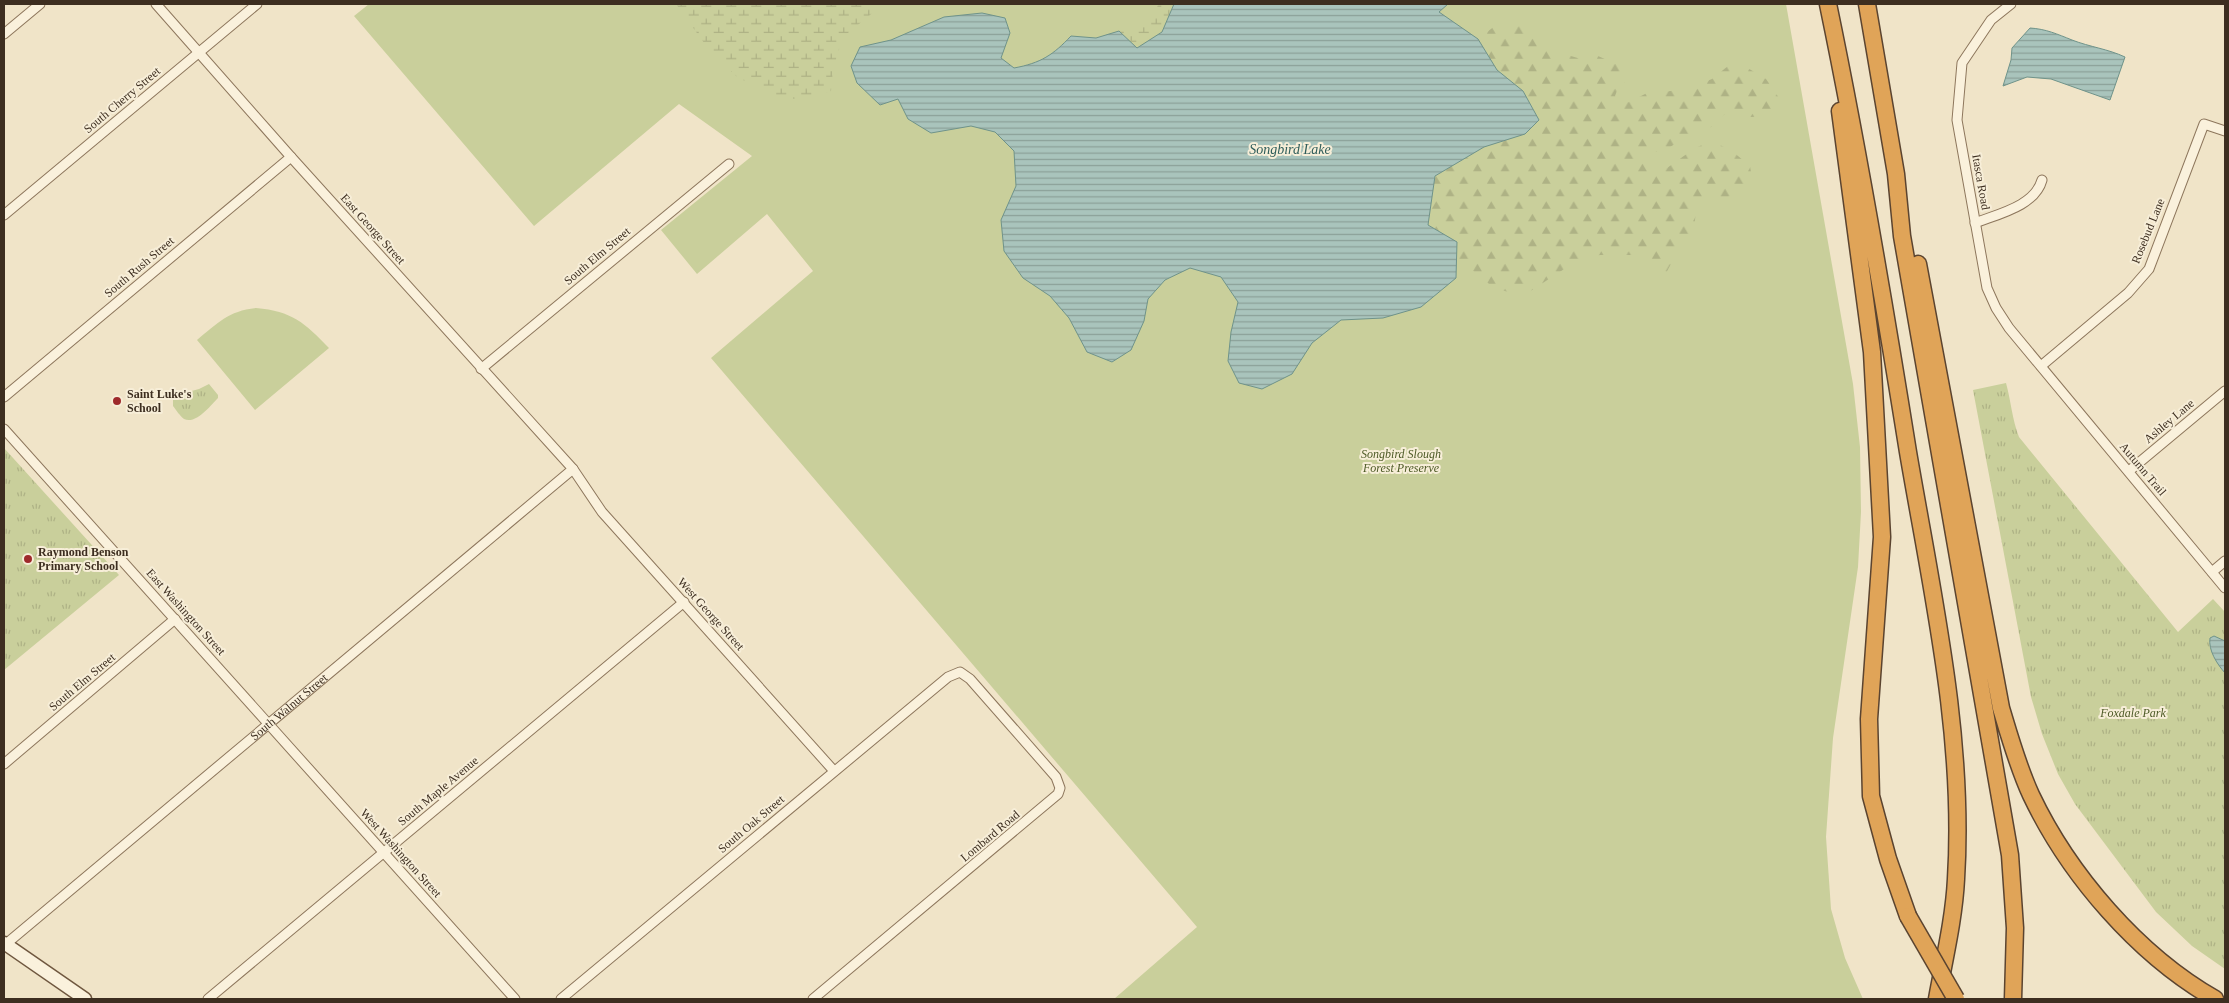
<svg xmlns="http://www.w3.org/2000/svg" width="2229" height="1003" font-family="Georgia,serif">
	<defs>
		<pattern id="forest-firs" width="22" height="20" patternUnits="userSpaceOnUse" patternTransform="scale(1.25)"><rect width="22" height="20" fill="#c9cf9b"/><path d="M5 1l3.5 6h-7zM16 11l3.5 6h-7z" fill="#aeb285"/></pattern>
		<pattern id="wetland-marsh" width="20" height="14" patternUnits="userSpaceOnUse" patternTransform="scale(1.25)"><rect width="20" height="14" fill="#c9cf9b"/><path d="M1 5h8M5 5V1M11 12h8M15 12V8" fill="none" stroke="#aeb285"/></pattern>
		<pattern id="park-tufts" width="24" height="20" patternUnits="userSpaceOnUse" patternTransform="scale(1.25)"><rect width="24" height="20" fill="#c9cf9b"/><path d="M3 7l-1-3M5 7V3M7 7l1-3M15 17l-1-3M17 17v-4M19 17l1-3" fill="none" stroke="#aeb285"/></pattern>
		<pattern id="water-rules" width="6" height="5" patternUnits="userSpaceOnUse" patternTransform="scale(1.25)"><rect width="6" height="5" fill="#a9c4bc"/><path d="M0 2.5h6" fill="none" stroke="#8ba098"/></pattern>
	</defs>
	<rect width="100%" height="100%" fill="#f0e4c8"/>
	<path fill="#c9cf9b" d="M369,4H1786L1853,384L1860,447L1861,512L1858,567L1833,738L1826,837L1831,909L1845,958L1863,999H1114L1197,927L711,358L813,271L767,214L697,274L661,230L752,156L679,104L534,226L354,16Z
		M256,308C292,311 305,323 329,348L255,410L197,340C218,323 228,311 256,308Z"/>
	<path fill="url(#forest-firs)" d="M1500,22H1521L1544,48L1581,59L1598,56L1616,64L1624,73L1625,82L1618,88L1615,96L1619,104L1629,102L1647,93L1671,91L1692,87L1712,79L1728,66L1746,67L1766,79L1779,98L1772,112C1754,119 1744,118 1726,113L1711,127L1686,136L1666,150L1649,153L1653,166L1667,168L1695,148L1712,141L1732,151L1750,166L1752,179L1741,194L1706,202L1696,211L1694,229L1683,242L1666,273L1654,274L1645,265L1646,255H1600L1578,260L1523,296L1494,288L1456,257L1457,242L1428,225L1435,176L1484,147L1525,134L1523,91L1497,70L1478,39Z"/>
	<path fill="url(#wetland-marsh)" d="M676,4H872L875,11L843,37L833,69L831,91L803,100L775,96L737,77L707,47Z
		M1159,4H1174L1162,32L1137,48L1119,31L1146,24Z"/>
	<path fill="url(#park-tufts)" d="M2006,383C2011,401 2012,419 2019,437L2178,632L2213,599L2225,612V969L2192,946L2156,912L2075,804L2058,774L2042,734L2031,697L1973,390Z
		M209,384L218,395V398C211,405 196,425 184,419C180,416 176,410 173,406V396L199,389Z
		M4,448L119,575L4,670Z"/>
	<path fill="url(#water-rules)" stroke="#6f938a" d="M1174,4H1448L1439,12L1478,39L1497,70L1523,91L1539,120L1525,134L1484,147L1435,176L1428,225L1457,242L1456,278L1421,307L1383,318L1341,320L1312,343L1292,374L1262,389L1239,383L1228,361L1231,332L1238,302L1221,277L1190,268L1165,280L1148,299L1144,321L1131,350L1112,362L1087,352L1069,318L1050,296L1023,278L1004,251L1001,220L1016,186L1014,151L995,132L971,126L931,133L908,119L898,99L880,105L857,83L851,66L860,47L891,40L944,17L982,13L1005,18L1010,33L1001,58L1014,68C1041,63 1053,55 1071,36L1096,38L1119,31L1137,48L1162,32Z
		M2030,28C2046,29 2057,34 2072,40C2090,47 2108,49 2125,57L2110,100L2051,79L2027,77L2003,86L2011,60L2012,48Z
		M2214,636L2225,641V673C2217,664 2208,650 2210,638Z"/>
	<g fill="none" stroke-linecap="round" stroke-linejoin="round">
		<g stroke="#8d765c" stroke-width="11">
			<g id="street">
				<path d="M156,4L291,157L573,469L602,512L834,771"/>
				<path d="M2011,4L1991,20L1962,63L1957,120L1987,288L1996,308L2009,328L2225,588"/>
				<path d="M4,34L40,4"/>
				<path d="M4,215L257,4"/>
				<path d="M1975,223C1998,214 2035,206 2042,180"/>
				<path d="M2041,366L2128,293L2149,269L2204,124L2225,131"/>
				<path d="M481,369L729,164"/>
				<path d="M4,397L291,157"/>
				<path d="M4,429L515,999"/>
				<path d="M2129,471L2225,391"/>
				<path d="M2212,572L2225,561"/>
				<path d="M4,764L175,619"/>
				<path id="s1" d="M6,944L573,469"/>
				<path d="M208,999L684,602"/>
				<path d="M561,999L948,677L960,672L970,679L1056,777L1060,788L1058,794L813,999"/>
			</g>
		</g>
		<g stroke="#6f573f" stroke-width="15">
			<path id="secondary" d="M4,943L85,999"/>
		</g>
		<g stroke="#5b4430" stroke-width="19">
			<path id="highway" d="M1828,4C1859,153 1884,302 1908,452C1932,593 1965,736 1956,879C1954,919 1944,960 1937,999
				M1867,4L1896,174L1902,236L2010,855L2015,928L2013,999
				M1840,111L1872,352L1882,537L1869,719L1871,796L1888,859L1908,916
				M1918,264L2001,708C2010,738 2018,767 2031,795C2069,875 2138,955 2215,999"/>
		</g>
		<use href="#street" stroke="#faf1dc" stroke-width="9"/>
		<use href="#secondary" stroke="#faf1dc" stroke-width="12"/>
		<use href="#highway" stroke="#e0a458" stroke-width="16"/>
		<g stroke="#5b4430" stroke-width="19" stroke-linecap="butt">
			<path id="highway-bridge" d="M1908,916L1956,999"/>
		</g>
		<use href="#highway-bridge" stroke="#e0a458" stroke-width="16"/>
	</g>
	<g fill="#9e2a2b" stroke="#f7eed8" stroke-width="2">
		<circle cx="117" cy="401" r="5"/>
		<circle cx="28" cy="559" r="5"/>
	</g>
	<g text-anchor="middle" stroke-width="4" stroke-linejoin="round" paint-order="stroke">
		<g font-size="12" fill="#3d2e20" stroke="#f7eed8">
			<text transform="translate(122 100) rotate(-40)" y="4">South Cherry Street</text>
			<text transform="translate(1981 182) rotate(80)" y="4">Itasca Road</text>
			<text transform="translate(373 229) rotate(48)" y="4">East George Street</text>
			<text transform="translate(2148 231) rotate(-68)" y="4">Rosebud Lane</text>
			<text transform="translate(597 256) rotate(-40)" y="4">South Elm Street</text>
			<text transform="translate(139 267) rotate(-40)" y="4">South Rush Street</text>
			<text transform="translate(2169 421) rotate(-40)" y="4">Ashley Lane</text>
			<text transform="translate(2143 469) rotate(50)" y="4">Autumn Trail</text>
			<text transform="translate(186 612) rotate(48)" y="4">East Washington Street</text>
			<text transform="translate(711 614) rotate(48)" y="4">West George Street</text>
			<text transform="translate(82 682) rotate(-40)" y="4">South Elm Street</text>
			<text dy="4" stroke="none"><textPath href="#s1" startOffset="369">South Walnut Street</textPath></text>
			<text transform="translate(438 791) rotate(-40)" y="4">South Maple Avenue</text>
			<text transform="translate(751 824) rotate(-40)" y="4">South Oak Street</text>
			<text transform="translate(990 836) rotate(-40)" y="4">Lombard Road</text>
			<text transform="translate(401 853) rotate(48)" y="4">West Washington Street</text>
		</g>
		<g font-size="12" font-weight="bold" fill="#3d2e20" stroke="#f7eed8" text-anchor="start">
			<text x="127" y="398">Saint Luke's<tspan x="127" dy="14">School</tspan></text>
			<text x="38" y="556">Raymond Benson<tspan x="38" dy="14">Primary School</tspan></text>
		</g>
		<g font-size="12" font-style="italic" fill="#4d5a26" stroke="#f7eed8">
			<text x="1401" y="458">Songbird Slough<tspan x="1401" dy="14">Forest Preserve</tspan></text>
			<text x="2133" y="717">Foxdale Park</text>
		</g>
		<g font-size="14" font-style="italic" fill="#2f5d5a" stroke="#f7eed8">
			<text x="1290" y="154">Songbird Lake</text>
		</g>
	</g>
	<rect width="2229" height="1003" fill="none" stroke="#3d2e20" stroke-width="10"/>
</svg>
